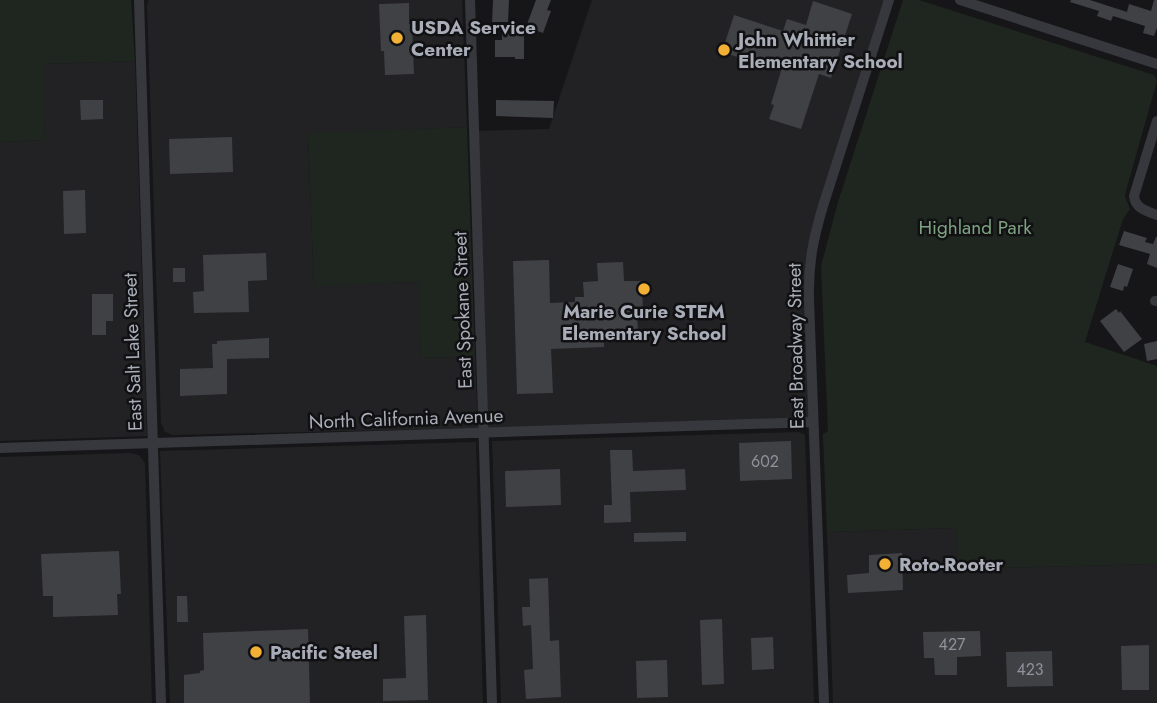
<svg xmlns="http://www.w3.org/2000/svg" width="1157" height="703" font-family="Jost,sans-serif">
	<rect width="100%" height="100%" fill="#161618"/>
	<path fill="#222225" d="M149,0H462L467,127L308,134L314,285L419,282L421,358L475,356L478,428L173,435L165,432L161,423L147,6Z
		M592,0H889L813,240V422L484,433L474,131L549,129Z
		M135,61L147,436L0,441V142L45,140L42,64Z
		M799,432L805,435L814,703H501L492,441Z
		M476,442L483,703H170L160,451Z
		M130,453L139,455L145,463L152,703H0V457Z
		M956,528L959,569L1157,564V703H833L827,532Z"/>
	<path fill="#1e261f" d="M0,0H131L135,61L43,64L45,140L0,142Z
		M903,0H919L1154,75L1157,81L1126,191L1125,196L1130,209L1123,219L1085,342L1157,366V564L958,569L956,528L827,532L823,438V434L828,431L821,266L838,202Z
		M467,127L475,356L421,358L418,282L314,286L308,133Z"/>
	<path fill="#404145" d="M493,0H509L508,22H492Z
		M536,0H551L547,10L551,11L543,33L526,27Z
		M1071,0H1090L1127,12L1129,4L1151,11L1154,0H1157V28L1154,36L1143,33L1145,26L1113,16L1111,21L1097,16L1099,11L1070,2Z
		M813,1L852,14L831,78L819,74L801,129L769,119L774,105L771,104L781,71L722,52L734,15L783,31L787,19L806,25Z
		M409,3V24H412L414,74L385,75L384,51H381L379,4Z
		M524,29V59H515V57H495V40H502V30Z
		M80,100H103V119L81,120Z
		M496,100L554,101L553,118L496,116Z
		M232,137L233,172L170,174L169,139Z
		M85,190L86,233L64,234L63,191Z
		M1124,231L1147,238L1145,242L1153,244L1156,237H1157V268L1147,264L1150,254L1119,245Z
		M266,253L267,280L248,281L249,312L194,313L193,292L204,291L203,255Z
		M549,260L550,303L575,302V297H584L583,282L598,281L597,263L623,262L624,281H642L643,315H637L638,331L604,333V347L551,349L553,393L517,394L513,261Z
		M1118,264L1133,269L1127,287L1124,286L1123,291L1110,287Z
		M173,268H185V282H173Z
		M92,294H113V321H106V335H92Z
		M1116,309L1119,313L1120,311L1142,339L1124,352L1100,321Z
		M269,338V358L227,359V394L180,396V369L213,368L212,344H217V341Z
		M1157,341V359L1147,361L1144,344Z
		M791,441L792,479L740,481L739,443Z
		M610,450H632L633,471L685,469L686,490L630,492L631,522L604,523V505H612Z
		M560,469L561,505L506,507L505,471Z
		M686,532V541L634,542V533Z
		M119,551L121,594H117L118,615L53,617V596H43L41,554Z
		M902,553L903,590L848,593L847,575L869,573V555Z
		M548,578L550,641L559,640L561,697L526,699L524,670L533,669L531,625L523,626L522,607H530L529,579Z
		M177,596H187L188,622H177Z
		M426,615L428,700L383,701V679L406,678L404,616Z
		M722,619L724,684L702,685L700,620Z
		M308,629L310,703H184V675L200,673V671L204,670L203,633Z
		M980,631L981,656L957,657V675H935L934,658H924L923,632Z
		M773,637L774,669L752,670L751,638Z
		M1149,645V690H1122L1121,646Z
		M1052,651L1053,686L1007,687L1006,652Z
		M667,660L668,697L637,698L636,661Z"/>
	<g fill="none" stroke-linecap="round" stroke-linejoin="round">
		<path stroke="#37383d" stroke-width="10" d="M139,0L161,703
			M470,0L492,703
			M960,0L1157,64
			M1157,121L1134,196C1135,208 1146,211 1157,215
			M1155,301H1157
			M0,448L813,422
			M824,703L809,300C808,265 813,239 823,206L889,0"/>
	</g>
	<g fill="#f2b134" stroke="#111113" stroke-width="2.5">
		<circle cx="397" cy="38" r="7"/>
		<circle cx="724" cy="50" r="7"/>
		<circle cx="644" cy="289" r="7"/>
		<circle cx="885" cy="564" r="7"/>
		<circle cx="256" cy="652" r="7"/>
	</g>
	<g text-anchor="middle" stroke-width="5" stroke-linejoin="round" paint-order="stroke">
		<g font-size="16" fill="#8e929b">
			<text x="765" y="467">602</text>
			<text x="952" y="650">427</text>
			<text x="1030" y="675">423</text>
		</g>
		<g font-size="19" font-weight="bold" fill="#a8adb8" stroke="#111113" text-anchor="start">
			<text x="411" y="34">USDA Service<tspan x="411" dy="22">Center</tspan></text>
			<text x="738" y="46">John Whittier<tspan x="738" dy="22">Elementary School</tspan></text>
			<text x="644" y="318" text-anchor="middle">Marie Curie STEM<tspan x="644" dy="22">Elementary School</tspan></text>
			<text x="899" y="571">Roto-Rooter</text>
			<text x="270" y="659">Pacific Steel</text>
		</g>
		<g font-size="19" fill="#7fa381" stroke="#111113">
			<text x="975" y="234">Highland Park</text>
		</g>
		<g font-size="19" fill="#a8adb8" stroke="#111113">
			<text transform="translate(462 310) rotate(-92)" y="7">East Spokane Street</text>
			<text transform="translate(795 346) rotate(-91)" y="7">East Broadway Street</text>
			<text transform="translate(132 352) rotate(-92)" y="7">East Salt Lake Street</text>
			<text transform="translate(406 418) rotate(-2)" y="7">North California Avenue</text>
		</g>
	</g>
</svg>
